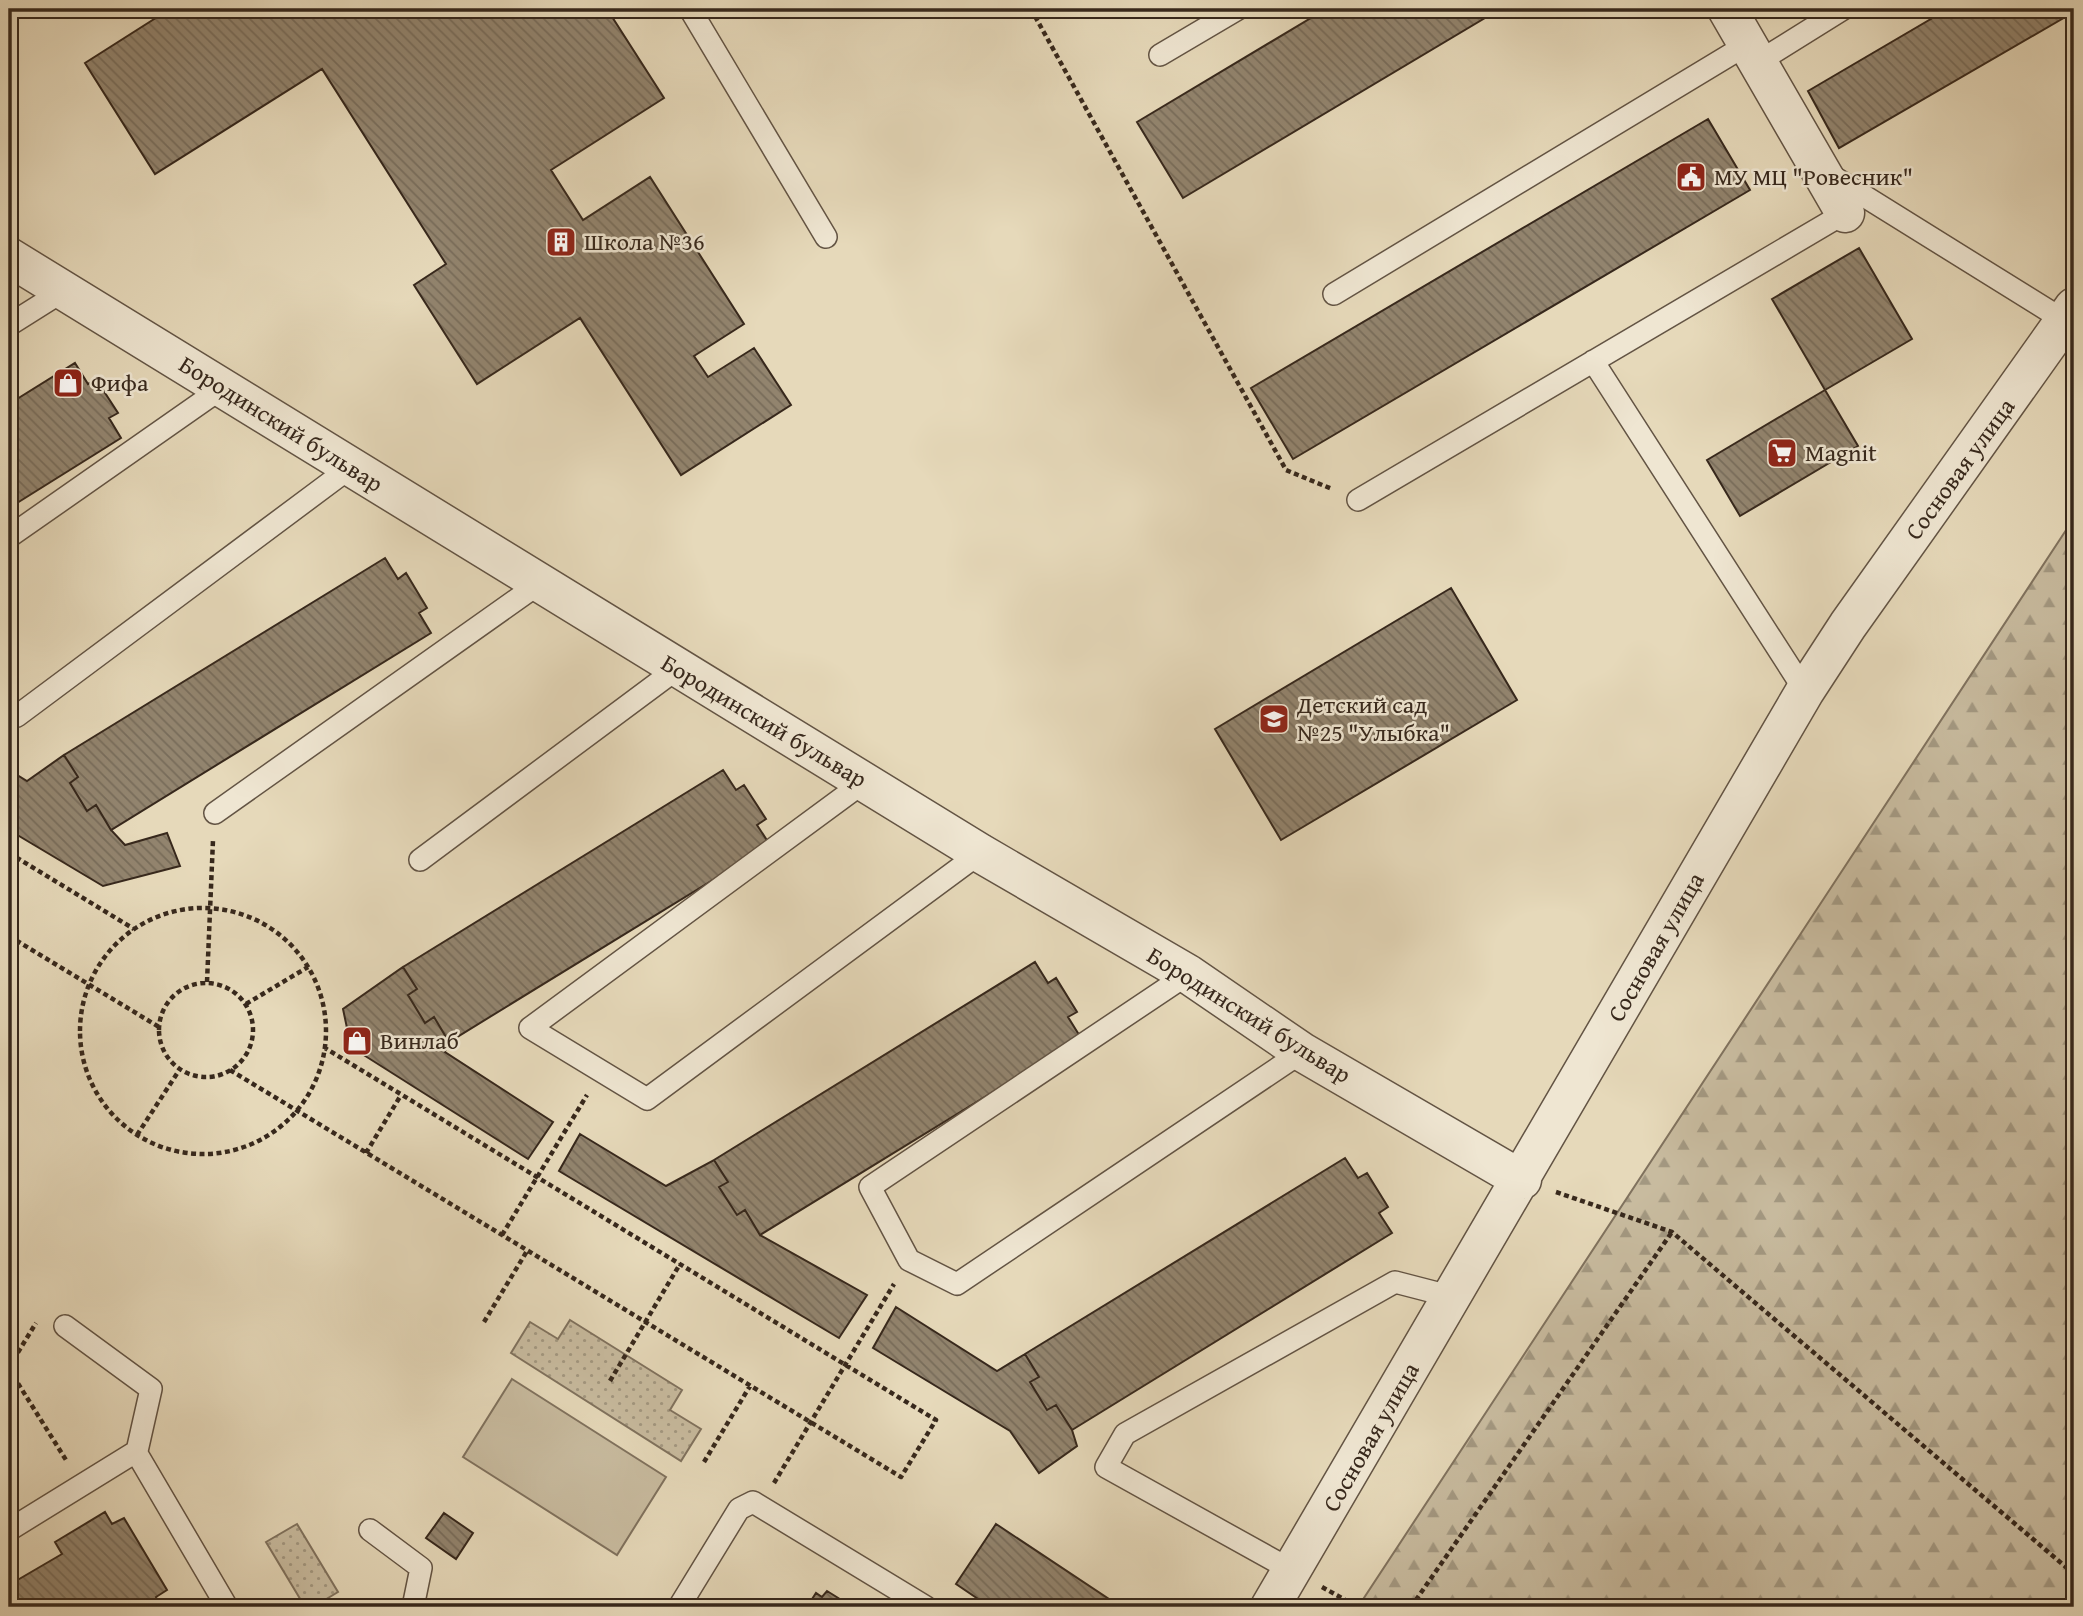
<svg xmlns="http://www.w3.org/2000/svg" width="2083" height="1616" font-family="'Gentium Book Plus',serif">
	<defs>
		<pattern id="forest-firs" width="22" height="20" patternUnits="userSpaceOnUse" patternTransform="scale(1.75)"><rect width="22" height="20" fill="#c8bb9f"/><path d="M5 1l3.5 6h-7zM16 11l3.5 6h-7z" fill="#a39881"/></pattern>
		<pattern id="park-dots" width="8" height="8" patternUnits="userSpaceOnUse" patternTransform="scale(1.75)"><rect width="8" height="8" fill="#c8bb9f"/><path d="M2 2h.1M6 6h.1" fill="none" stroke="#a39881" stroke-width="1.8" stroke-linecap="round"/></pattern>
		<pattern id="building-back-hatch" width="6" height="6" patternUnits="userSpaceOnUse" patternTransform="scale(1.75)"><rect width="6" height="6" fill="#92846e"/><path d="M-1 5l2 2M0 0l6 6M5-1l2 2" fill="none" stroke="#786c5a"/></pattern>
	</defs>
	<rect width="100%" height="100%" fill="#e6d9ba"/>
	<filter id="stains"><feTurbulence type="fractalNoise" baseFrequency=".00286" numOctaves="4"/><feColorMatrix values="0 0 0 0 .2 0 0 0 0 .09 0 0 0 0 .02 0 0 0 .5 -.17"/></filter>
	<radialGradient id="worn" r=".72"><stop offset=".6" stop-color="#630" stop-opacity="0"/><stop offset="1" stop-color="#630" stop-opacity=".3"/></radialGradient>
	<path fill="url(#forest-firs)" stroke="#80725e" stroke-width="2" d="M2074,518V1607H1358Z"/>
	<path fill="url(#park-dots)" stroke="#80725e" stroke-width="2" d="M570,1320L682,1390L670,1410L701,1429L681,1461L511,1353L530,1322L558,1339Z
		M297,1524L338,1592L313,1607H305L266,1542Z"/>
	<path fill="#c8bb9f" stroke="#80725e" stroke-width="2" d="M512,1379L666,1477L617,1555L463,1457Z"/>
	<path fill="url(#building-back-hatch)" stroke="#37281c" stroke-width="2" d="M170,9H607L664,98L551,170L583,220L650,177L744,324L694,356L708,377L754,348L791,405L681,475L580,318L477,384L414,285L446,264L322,69L155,174L85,63Z
		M1326,9H1500L1183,198L1137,122Z
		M1948,9H2074V12L1839,148L1808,91Z
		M1708,119L1750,190L1293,459L1251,388Z
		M1859,248L1912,339L1825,390L1772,299Z
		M75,363L88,384L96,379L118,413L109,418L121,438L9,508V404Z
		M1825,390L1858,446L1740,516L1707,460Z
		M385,558L398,579L406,573L427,608L419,613L431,633L111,830L96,805L87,811L70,783L78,777L64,755Z
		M1451,588L1517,700L1281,840L1215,729Z
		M64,755L78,777L70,783L87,811L96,805L111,830L125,845L167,833L180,866L103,886L9,830V770L27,781Z
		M723,770L736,790L744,785L766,819L757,825L770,845L449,1042L434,1017L425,1023L408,995L417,989L403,967Z
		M1035,962L1048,983L1056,978L1077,1012L1068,1017L1081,1038L760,1235L745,1210L737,1215L719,1187L728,1182L714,1160Z
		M403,967L417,989L408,995L425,1023L434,1017L449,1042L445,1052L553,1122L528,1159L351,1047L343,1009Z
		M580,1134L666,1186L714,1160L728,1182L719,1187L737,1215L745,1210L760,1235L867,1295L839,1338L559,1171Z
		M1345,1158L1358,1178L1367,1173L1388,1207L1379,1213L1392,1233L1072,1430L1056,1405L1047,1410L1030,1382L1039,1377L1025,1354Z
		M896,1307L997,1371L1025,1354L1039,1377L1030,1382L1047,1410L1056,1405L1072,1430L1077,1446L1039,1473L1010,1431L873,1348Z
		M105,1512L112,1524L124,1518L167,1590L156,1597L161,1607H9V1585L62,1554L55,1542Z
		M444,1513L473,1533L456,1559L426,1538Z
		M996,1524L1121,1607H990L956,1584Z
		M827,1591L843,1601L839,1607H807L816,1593L822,1597Z"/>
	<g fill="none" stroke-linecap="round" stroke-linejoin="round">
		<g stroke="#635444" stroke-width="24">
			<path id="lane" d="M690,9L826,237
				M1160,55L1238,9
				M1758,62L1843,9
				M1832,176L2065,321
				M1334,294L1748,44
				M9,325L63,291
				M1593,361L1805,691
				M1358,500L1845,213
				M9,537L222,388
				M9,711L17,716L351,467
				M864,782L530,1028L647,1099L980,853
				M215,813L540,583
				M420,860L678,668
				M1188,974L870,1187L909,1260L957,1284L1302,1052
				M136,1452L227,1607
				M9,1530L137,1451L151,1389L65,1326
				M370,1530L421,1568L413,1607
				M1293,1571L1106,1467L1125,1434L1395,1282L1453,1297
				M679,1607L739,1509L753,1502L926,1607"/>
		</g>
		<g stroke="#635444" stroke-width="41">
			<path id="street" d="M1727,9L1845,213
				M9,257L980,853L1188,974L1302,1052L1522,1180
				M1270,1607L1805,691L1848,625L2074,307"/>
		</g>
		<path stroke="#37281c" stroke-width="4.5" stroke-dasharray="5 3.5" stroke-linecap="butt" d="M1031,9L1286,470L1332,489
			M9,853L134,929
			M80 1031a123 123 0 1 1 246 0a123 123 0 1 1-246 0Z
			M9,936L159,1027
			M207,982L213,840
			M159 1030a47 47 0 1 1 94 0a47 47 0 1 1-94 0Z
			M246,1004L308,967
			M230,1070L901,1477L936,1420L325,1048
			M137,1135L180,1069
			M366,1153L401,1095
			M1556,1192L1672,1232L2074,1574
			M502,1235L587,1095
			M484,1322L527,1251
			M9,1367L36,1323
			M9,1369L66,1460
			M610,1381L680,1264
			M704,1462L750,1386
			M774,1483L894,1284
			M1322,1587L1358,1607
			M1411,1607L1672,1232"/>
		<use href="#lane" stroke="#efe6d2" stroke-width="21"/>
		<use href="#street" stroke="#efe6d2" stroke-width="38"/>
	</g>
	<defs>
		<g id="civic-square" transform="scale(1.575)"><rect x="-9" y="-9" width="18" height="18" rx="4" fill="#8f2418" stroke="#efe6d2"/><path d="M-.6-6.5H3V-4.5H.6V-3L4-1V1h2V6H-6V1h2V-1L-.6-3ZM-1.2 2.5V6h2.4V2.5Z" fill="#fff"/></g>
		<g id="building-square" transform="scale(1.575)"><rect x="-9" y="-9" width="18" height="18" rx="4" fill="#8f2418" stroke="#efe6d2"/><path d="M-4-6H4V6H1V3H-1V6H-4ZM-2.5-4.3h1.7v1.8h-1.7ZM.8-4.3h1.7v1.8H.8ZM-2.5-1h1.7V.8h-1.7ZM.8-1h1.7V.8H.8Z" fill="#fff"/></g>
		<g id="shop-square" transform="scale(1.575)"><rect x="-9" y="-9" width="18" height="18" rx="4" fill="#8f2418" stroke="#efe6d2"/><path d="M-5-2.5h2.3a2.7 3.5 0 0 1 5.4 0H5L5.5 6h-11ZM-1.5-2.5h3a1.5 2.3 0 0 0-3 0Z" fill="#fff"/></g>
		<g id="supermarket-square" transform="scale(1.575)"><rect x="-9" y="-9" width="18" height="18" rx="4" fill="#8f2418" stroke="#efe6d2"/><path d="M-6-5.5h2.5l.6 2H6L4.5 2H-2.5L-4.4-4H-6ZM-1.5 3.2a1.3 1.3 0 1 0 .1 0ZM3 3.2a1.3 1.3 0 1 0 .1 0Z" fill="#fff"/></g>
		<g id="school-square" transform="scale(1.575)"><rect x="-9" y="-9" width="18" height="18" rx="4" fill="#8f2418" stroke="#efe6d2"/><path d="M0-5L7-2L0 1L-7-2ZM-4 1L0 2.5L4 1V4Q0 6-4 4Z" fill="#fff"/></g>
	</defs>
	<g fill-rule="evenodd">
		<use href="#civic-square" x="1691" y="177"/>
		<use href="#building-square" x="561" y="242"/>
		<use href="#shop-square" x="68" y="383"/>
		<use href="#supermarket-square" x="1782" y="453"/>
		<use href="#school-square" x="1274" y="719"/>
		<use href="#shop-square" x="357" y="1041"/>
	</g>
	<g text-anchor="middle" stroke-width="5" stroke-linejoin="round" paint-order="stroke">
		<g font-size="24" fill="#37281c" stroke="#efe6d2" text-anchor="start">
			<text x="1714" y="185">МУ МЦ "Ровесник"</text>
			<text x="584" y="250">Школа №36</text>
			<text x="91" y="391">Фифа</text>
			<text x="1805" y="461">Magnit</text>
			<text x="1297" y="713">Детский сад<tspan x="1297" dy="28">№25 "Улыбка"</tspan></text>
			<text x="380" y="1049">Винлаб</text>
		</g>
		<g font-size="24" fill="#37281c" stroke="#efe6d2">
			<text transform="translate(281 424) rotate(32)" y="8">Бородинский бульвар</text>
			<text transform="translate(1960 469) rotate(-54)" y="8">Сосновая улица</text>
			<text transform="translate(764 721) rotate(31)" y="8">Бородинский бульвар</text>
			<text transform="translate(1656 947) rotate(-60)" y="8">Сосновая улица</text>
			<text transform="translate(1249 1015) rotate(32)" y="8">Бородинский бульвар</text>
			<text transform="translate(1371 1437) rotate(-60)" y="8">Сосновая улица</text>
		</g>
	</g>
	<rect width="2083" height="1616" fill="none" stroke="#e6d9ba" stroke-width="35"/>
	<rect x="10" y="10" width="2062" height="1595" fill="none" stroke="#37281c" stroke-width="3.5"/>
	<rect x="18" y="18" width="2048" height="1581" fill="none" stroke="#37281c" stroke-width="2"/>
	<rect width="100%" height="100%" filter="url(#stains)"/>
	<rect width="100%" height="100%" fill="url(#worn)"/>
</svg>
